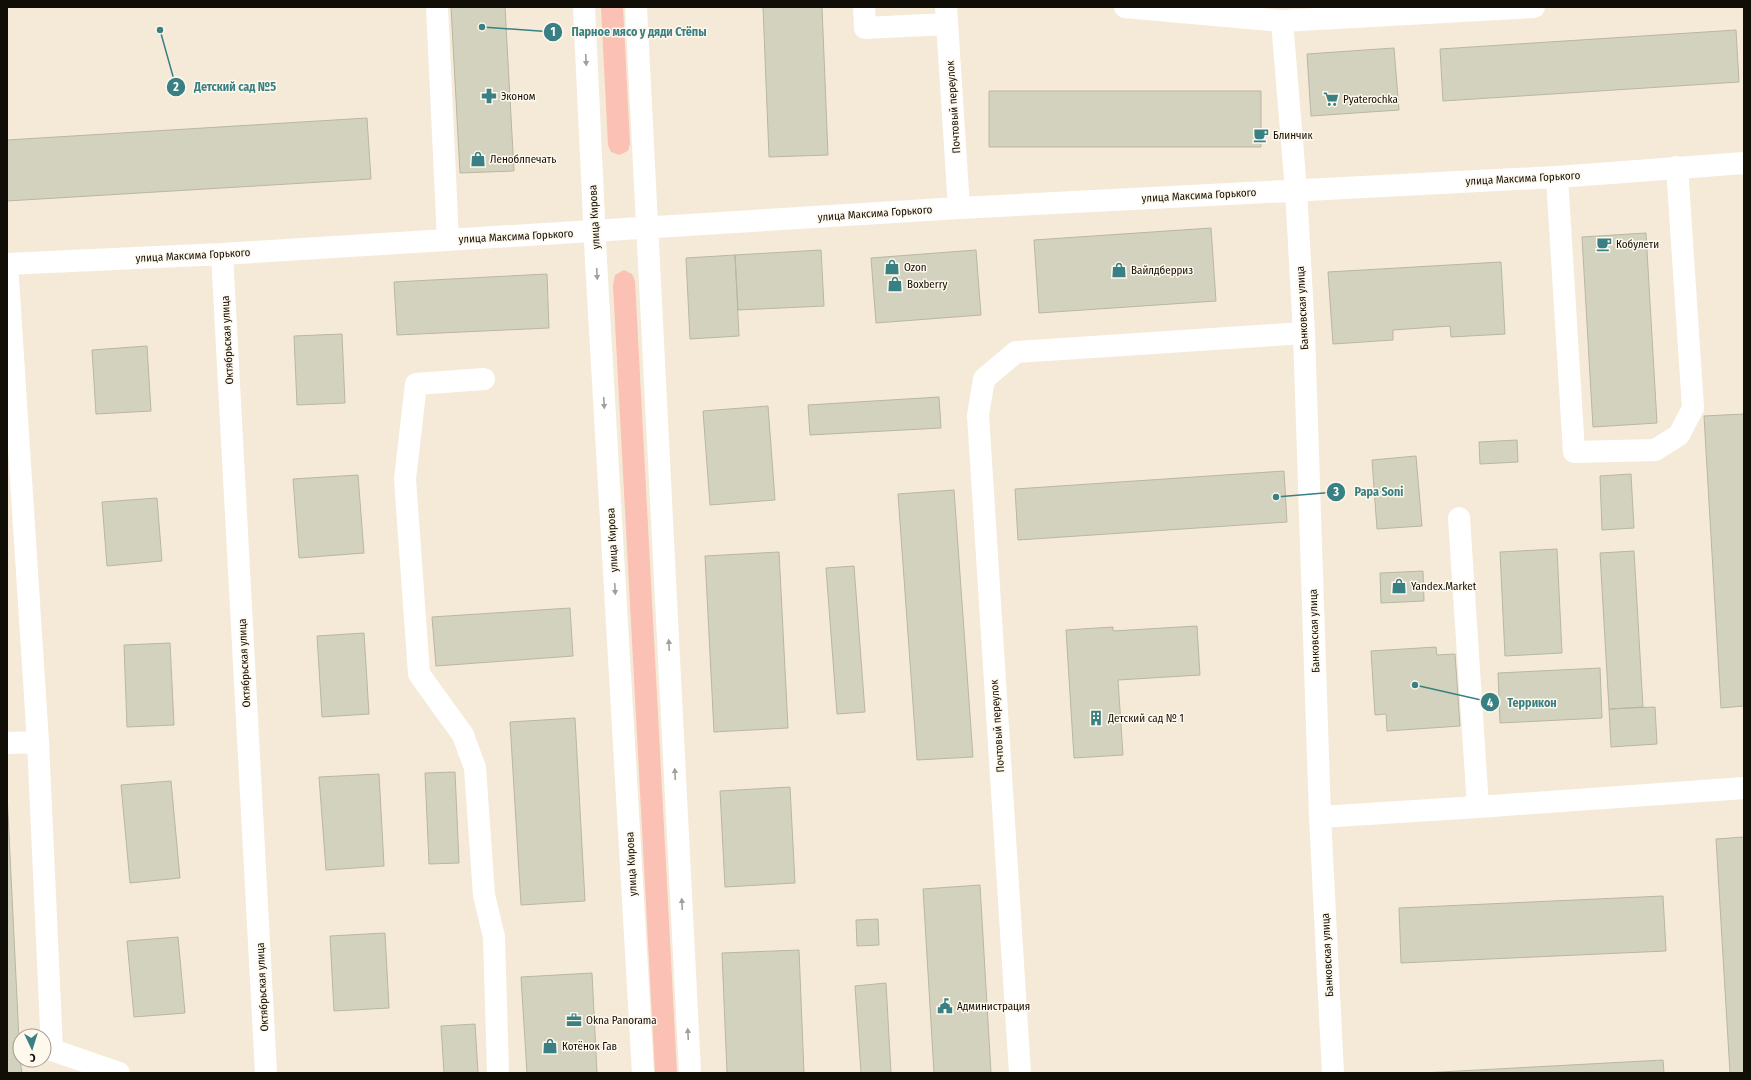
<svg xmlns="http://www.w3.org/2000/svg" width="1751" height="1080" font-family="'Fira Sans Condensed',sans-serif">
	<rect width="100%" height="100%" fill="#f5ead7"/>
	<path fill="#fbc1b4" d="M601,7H623L630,144L628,151L619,155L611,152L608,145Z
		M624,270L632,274L635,281L677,1073H655L613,285L615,275Z"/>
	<path fill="#d3d2be" stroke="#b8b7a3" d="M451,7H505L514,171L460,173Z
		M763,7H822L828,155L769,157Z
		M1736,30L1739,82L1443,101L1440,49Z
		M1394,48L1399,110L1311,116L1307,54Z
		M989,91H1261V147H989Z
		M367,118L371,179L7,201V140Z
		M1211,228L1216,301L1039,313L1034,240Z
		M1646,233L1657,423L1593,427L1582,237Z
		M821,250L824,306L738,310L735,255Z
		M976,250L981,315L876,323L871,258Z
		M735,255L739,336L690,339L686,258Z
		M1501,262L1505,334L1451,337L1450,326L1393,330V340L1333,344L1328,272Z
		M547,274L549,328L397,335L394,282Z
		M342,334L345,403L297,405L294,336Z
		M147,346L151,411L96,414L92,350Z
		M939,397L941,428L810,435L808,405Z
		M768,406L775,500L710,505L703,411Z
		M1744,414V706L1721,708L1704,416Z
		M1517,440L1518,462L1480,464L1479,442Z
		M1416,456L1422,526L1377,529L1372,460Z
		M1284,471L1287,522L1018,540L1015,489Z
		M1631,474L1634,528L1602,530L1600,476Z
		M358,475L364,553L299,558L293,479Z
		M954,490L973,757L917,760L898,494Z
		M157,498L162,561L107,566L102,502Z
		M1557,549L1562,653L1505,656L1500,552Z
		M1634,551L1643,707L1609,709L1600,553Z
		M779,552L788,728L714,732L705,556Z
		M854,566L865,712L837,714L826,568Z
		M1423,571L1424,601L1381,603L1380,573Z
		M570,608L573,656L436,666L432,617Z
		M1197,626L1200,675L1118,680L1123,755L1074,758L1066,630L1113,627V631Z
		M364,633L369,714L322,717L317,636Z
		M170,643L174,725L127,727L124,645Z
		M1436,647L1437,655L1455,654L1460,726L1387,731L1386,714L1375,715L1371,651Z
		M1600,668L1602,718L1500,723L1498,673Z
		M1655,707L1657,744L1611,747L1609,709Z
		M575,718L585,901L521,905L510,722Z
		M455,772L459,863L429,864L425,773Z
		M379,774L384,866L326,870L319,777Z
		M171,781L180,878L130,883L121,785Z
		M790,787L795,883L725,887L720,791Z
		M7,793L20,1060L22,1073H7Z
		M1744,837V1073H1730L1716,839Z
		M980,885L991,1073H934L923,889Z
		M1663,896L1666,951L1401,963L1399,908Z
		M878,919L879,945L857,946L856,920Z
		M385,933L389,1008L334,1011L330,936Z
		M178,937L185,1013L134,1017L127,941Z
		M799,950L804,1073H727L722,953Z
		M592,973L597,1073H527L521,977Z
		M886,983L891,1073H861L855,986Z
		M475,1024L478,1073H444L441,1026Z
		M1663,1060L1664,1073H1422Z"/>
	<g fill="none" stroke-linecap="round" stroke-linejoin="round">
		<path stroke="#9b9385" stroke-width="2.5" stroke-dasharray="1 3" stroke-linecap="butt" d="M1744,7V8"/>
		<path stroke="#fff" stroke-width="22" d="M437,7L448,240
			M864,7L865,28L947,24
			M946,7L959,208
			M1125,7L1282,21
			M1557,177L1574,452L1655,450L1679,435L1693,408L1677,167
			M222,254L266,1073
			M7,264L222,254L959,208L1557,177L1744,163
			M7,264L38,742L52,1050L119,1073
			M484,379L416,384L405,479L419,674L463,735L475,768L484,895L494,937L498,1073
			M1459,518L1478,807
			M7,743L38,742
			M1320,817L1478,807L1744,788
			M1020,1073L978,415L984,379L1016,352L1304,333
			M1333,1073L1320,817L1304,333L1296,190L1282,21L1534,7"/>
		<path stroke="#fff" stroke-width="22" d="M584,7L596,261L643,1073
			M636,7L690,1073"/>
	</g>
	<defs><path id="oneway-solid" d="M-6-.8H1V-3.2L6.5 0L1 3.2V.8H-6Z"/></defs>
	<g fill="#a09f9c">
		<use href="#oneway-solid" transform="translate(586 60) rotate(87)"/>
		<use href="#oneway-solid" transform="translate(597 274) rotate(87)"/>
		<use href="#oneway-solid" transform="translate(604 403) rotate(87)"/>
		<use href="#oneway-solid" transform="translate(615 589) rotate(87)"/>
		<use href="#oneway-solid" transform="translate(669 645) rotate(-93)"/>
		<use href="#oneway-solid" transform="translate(675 774) rotate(-93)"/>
		<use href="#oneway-solid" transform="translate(682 904) rotate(-93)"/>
		<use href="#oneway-solid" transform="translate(688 1034) rotate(-93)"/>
	</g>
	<defs>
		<g id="pharmacy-bare" transform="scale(1.2)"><path d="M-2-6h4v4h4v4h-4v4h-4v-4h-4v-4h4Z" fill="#388084" stroke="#fff8ec" stroke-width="2.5" paint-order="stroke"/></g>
		<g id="supermarket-bare" transform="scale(1.2)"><path d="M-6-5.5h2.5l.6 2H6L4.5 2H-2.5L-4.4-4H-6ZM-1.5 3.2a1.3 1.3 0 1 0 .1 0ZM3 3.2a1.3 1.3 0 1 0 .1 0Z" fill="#388084" stroke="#fff8ec" stroke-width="2.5" paint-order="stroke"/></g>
		<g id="cafe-bare" transform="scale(1.2)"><path d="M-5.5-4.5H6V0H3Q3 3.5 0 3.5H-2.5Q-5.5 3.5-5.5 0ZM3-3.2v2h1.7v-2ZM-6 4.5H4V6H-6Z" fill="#388084" stroke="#fff8ec" stroke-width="2.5" paint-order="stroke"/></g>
		<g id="shop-bare" transform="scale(1.2)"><path d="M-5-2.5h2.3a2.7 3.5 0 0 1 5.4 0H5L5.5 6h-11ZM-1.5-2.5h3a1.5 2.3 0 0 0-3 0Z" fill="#388084" stroke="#fff8ec" stroke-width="2.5" paint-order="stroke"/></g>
		<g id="building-bare" transform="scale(1.2)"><path d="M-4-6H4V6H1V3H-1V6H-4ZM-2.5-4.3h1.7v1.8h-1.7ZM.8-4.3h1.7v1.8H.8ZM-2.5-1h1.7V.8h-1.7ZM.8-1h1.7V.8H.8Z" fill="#388084" stroke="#fff8ec" stroke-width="2.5" paint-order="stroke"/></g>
		<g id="civic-bare" transform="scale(1.2)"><path d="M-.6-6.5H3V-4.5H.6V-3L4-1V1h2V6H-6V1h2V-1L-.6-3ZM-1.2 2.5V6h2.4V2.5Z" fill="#388084" stroke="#fff8ec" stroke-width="2.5" paint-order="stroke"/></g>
		<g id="office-bare" transform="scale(1.2)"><path d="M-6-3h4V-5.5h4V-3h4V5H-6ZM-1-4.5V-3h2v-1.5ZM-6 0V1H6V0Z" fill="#388084" stroke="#fff8ec" stroke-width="2.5" paint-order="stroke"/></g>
	</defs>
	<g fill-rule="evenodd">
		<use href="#pharmacy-bare" x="489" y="96"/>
		<use href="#supermarket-bare" x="1331" y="99"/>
		<use href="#cafe-bare" x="1261" y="135"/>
		<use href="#shop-bare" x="478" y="159"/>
		<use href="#cafe-bare" x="1604" y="244"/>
		<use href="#shop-bare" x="892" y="267"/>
		<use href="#shop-bare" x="1119" y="270"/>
		<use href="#shop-bare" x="895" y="284"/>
		<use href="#shop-bare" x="1399" y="586"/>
		<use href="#building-bare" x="1096" y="718"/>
		<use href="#civic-bare" x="945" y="1006"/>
		<use href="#office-bare" x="574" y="1020"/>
		<use href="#shop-bare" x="550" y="1046"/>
	</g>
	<g text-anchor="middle" stroke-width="3" stroke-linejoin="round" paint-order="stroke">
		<g font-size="11" fill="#110e07" stroke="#fff8ec" text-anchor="start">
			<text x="501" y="100">Эконом</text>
			<text x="1343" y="103">Pyaterochka</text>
			<text x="1273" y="139">Блинчик</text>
			<text x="490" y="163">Леноблпечать</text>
			<text x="1616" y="248">Кобулети</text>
			<text x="904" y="271">Ozon</text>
			<text x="1131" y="274">Вайлдберриз</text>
			<text x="907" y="288">Boxberry</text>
			<text x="1411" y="590">Yandex.Market</text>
			<text x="1108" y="722">Детский сад № 1</text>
			<text x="957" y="1010">Администрация</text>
			<text x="586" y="1024">Okna Panorama</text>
			<text x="562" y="1050">Котёнок Гав</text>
		</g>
		<g font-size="11" fill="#110e07" stroke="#fff8ec">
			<text transform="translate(953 107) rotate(-94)" y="4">Почтовый переулок</text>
			<text transform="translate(1523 178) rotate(-3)" y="4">улица Максима Горького</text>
			<text transform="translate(1199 195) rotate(-3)" y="4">улица Максима Горького</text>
			<text transform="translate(875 213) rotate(-4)" y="4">улица Максима Горького</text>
			<text transform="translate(594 217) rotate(-93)" y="4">улица Кирова</text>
			<text transform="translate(516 236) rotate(-3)" y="4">улица Максима Горького</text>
			<text transform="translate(193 255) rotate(-3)" y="4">улица Максима Горького</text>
			<text transform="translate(1302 308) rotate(-93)" y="4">Банковская улица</text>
			<text transform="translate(227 340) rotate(-93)" y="4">Октябрьская улица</text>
			<text transform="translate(612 540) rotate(-93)" y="4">улица Кирова</text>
			<text transform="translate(1314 631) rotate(-92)" y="4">Банковская улица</text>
			<text transform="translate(244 663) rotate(-93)" y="4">Октябрьская улица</text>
			<text transform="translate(997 726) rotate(-94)" y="4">Почтовый переулок</text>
			<text transform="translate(631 864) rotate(-93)" y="4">улица Кирова</text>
			<text transform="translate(1327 955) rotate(-93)" y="4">Банковская улица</text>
			<text transform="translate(262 987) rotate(-93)" y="4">Октябрьская улица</text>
		</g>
	</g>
	<path fill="none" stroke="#388084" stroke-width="1.5" d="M482 27L553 32M160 30L176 87M1276 497L1336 492M1415 685L1490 702"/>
	<g fill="#388084" stroke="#fff8ec" stroke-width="1.5">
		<circle cx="482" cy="27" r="4"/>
		<circle cx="160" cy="30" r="4"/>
		<circle cx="1276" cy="497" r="4"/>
		<circle cx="1415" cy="685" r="4"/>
		<circle cx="553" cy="32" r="10"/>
		<circle cx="176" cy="87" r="10"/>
		<circle cx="1336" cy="492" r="10"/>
		<circle cx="1490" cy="702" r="10"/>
	</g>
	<g font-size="12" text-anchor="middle" font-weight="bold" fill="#fff">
		<text x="553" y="36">1</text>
		<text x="176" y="91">2</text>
		<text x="1336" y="496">3</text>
		<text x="1490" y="707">4</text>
	</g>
	<g font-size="12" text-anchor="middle" font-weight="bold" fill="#388084" stroke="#fff8ec" stroke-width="3" stroke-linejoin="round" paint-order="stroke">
		<text x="639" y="36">Парное мясо у дяди Стёпы</text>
		<text x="235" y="91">Детский сад №5</text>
		<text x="1379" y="496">Papa Soni</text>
		<text x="1532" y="707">Террикон</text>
	</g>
	<rect width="1751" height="1080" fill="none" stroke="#110e07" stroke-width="16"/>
	<g transform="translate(32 1048) rotate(176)"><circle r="19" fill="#fff8ec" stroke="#a09a90"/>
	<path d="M0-3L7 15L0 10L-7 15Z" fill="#388084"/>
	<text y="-6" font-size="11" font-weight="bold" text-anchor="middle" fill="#110e07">С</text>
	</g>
</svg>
